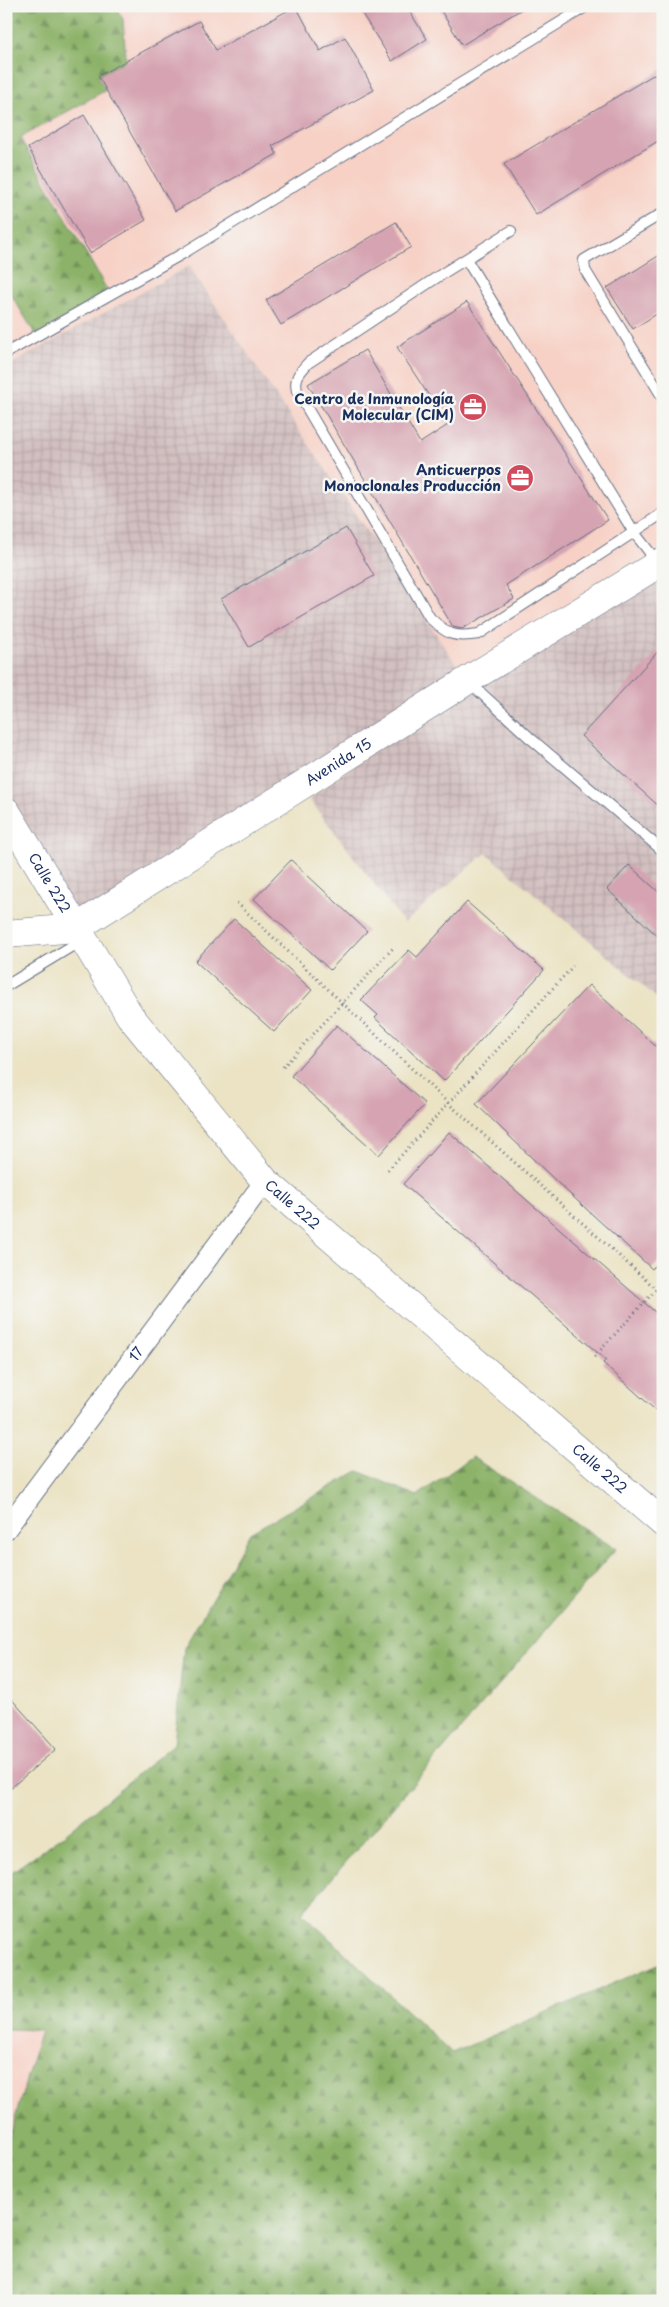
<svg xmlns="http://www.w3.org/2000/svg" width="669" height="2307" font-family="'Playpen Sans',sans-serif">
	<defs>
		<pattern id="industrial-grid" width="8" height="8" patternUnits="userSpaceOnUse" patternTransform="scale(1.25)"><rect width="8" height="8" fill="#d2bfbf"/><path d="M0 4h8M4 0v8" fill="none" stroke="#b4a4a7"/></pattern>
		<pattern id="forest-firs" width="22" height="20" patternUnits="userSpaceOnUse" patternTransform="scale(1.25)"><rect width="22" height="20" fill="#8bb267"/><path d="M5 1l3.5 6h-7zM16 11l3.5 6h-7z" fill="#719158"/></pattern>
	</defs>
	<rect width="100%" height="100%" fill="#f6f6f2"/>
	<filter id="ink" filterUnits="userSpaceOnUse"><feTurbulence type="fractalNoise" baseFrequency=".02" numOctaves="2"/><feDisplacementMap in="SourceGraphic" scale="10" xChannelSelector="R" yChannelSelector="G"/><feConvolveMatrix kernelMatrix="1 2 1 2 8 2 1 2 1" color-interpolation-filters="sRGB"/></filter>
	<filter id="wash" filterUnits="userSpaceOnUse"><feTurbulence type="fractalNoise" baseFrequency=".0096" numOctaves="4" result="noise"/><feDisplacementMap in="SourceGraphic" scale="20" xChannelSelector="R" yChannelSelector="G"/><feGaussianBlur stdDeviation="1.12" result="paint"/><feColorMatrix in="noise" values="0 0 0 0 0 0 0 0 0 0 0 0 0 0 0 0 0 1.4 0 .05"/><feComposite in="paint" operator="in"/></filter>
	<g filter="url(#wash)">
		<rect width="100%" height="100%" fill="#ebe3c4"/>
		<path fill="#f7d1c6" d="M6,6H663V548L461,671L189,266L6,367Z
			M6,2029H41L6,2149Z"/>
		<path fill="url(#industrial-grid)" d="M189,266L461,671L663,561V1003L486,853L404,923L309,799L460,686L76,928L6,811V367Z"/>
		<path fill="url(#forest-firs)" stroke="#537062" d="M6,6H115L123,19L126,61L98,75L106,90L20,138L110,295L37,337L6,286Z
			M472,1457L616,1549L302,1913L452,2053L663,1962V2301H6V2149L41,2030L6,2029V1876L64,1835L174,1744L184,1648L250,1533L358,1471L417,1496Z"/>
		<g id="blocks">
			<path fill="#d5a3b1" d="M296,6L320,51L345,37L374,90L272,146L277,154L175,211L98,76L199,21L216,50Z
				M357,6H406L427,39L392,61Z
				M438,6H527L462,45Z
				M663,69V138L536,215L504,164Z
				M84,115L146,220L90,253L28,148Z
				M396,222L411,247L281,325L266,300Z
				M663,253V310L633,329L607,288Z
				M467,302L608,520L506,585L514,599L462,629L453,627L308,384L365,350L420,443L448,425L397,347Z
				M346,528L374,576L249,647L221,599Z
				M663,646V810L581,736Z
				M291,860L367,931L330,970L254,899Z
				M629,865L663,896V941L607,889Z
				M467,902L544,970L444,1081L375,1018L378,1015L361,1000L409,950L417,957Z
				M234,919L312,990L274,1032L195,961Z
				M589,985L663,1053V1257L652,1269L559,1184L476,1104Z
				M337,1025L425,1104L379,1155L291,1076Z
				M449,1132L663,1319V1417L603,1363L606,1360L403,1184Z
				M6,1693L56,1749L6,1792Z"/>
		</g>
	</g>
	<g filter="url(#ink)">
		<use href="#blocks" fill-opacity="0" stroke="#646e82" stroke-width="1"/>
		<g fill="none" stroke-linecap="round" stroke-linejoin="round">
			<g stroke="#646e82" stroke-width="12">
				<path id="lane" d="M663,213L584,260L585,270L663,398
					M511,231L445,272L308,363C299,373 294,378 297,391L430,618C448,635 454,638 479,634L663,513
					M466,259L633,531L658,563
					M6,353L182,254L587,6
					M469,682L529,737L663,851
					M6,986L82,940"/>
			</g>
			<g stroke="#646e82" stroke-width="22">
				<g id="street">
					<path id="s1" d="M6,1529L265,1181"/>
				</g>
			</g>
			<g stroke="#646e82" stroke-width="29">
				<g id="secondary">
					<path id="s2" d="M6,811L130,1016L265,1181L663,1523"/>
					<path id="s3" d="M6,934L76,928L468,680L663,561"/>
				</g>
			</g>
			<path stroke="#646e82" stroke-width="3" stroke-dasharray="1 4" stroke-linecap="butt" d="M237,903L448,1103L663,1295
				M283,1067L394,947
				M388,1170L573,966
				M594,1357L663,1282"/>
			<use href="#lane" stroke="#fff" stroke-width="10"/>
			<use href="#street" stroke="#fff" stroke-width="20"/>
			<use href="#secondary" stroke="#fff" stroke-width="28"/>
		</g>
	</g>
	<defs>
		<g id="office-disc" transform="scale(1.4375)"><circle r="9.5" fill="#d1495b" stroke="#f6f6f2"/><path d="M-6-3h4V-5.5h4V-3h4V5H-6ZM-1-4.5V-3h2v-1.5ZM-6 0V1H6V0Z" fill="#fff"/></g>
	</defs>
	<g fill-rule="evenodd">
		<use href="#office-disc" x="473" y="407"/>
		<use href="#office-disc" x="520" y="478"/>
	</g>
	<g text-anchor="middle" stroke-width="5" stroke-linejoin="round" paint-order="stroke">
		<g font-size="14" font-weight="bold" fill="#1b2f5e" stroke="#f6f6f2" text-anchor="end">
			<text x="454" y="404">Centro de Inmunología<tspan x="454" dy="16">Molecular (CIM)</tspan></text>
			<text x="501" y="475">Anticuerpos<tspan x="501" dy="16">Monoclonales Producción</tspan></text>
		</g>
		<g font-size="14" fill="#1b2f5e" stroke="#f6f6f2">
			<text dy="5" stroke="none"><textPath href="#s3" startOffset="381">Avenida 15</textPath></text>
			<text dy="5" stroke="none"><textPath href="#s2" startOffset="84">Calle 222</textPath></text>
			<text dy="5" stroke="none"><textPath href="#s2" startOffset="489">Calle 222</textPath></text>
			<text dy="5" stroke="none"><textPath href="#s1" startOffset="218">17</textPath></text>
			<text dy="5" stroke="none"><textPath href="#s2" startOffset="894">Calle 222</textPath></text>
		</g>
	</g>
	<rect width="669" height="2307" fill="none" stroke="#f6f6f2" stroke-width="25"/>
</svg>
